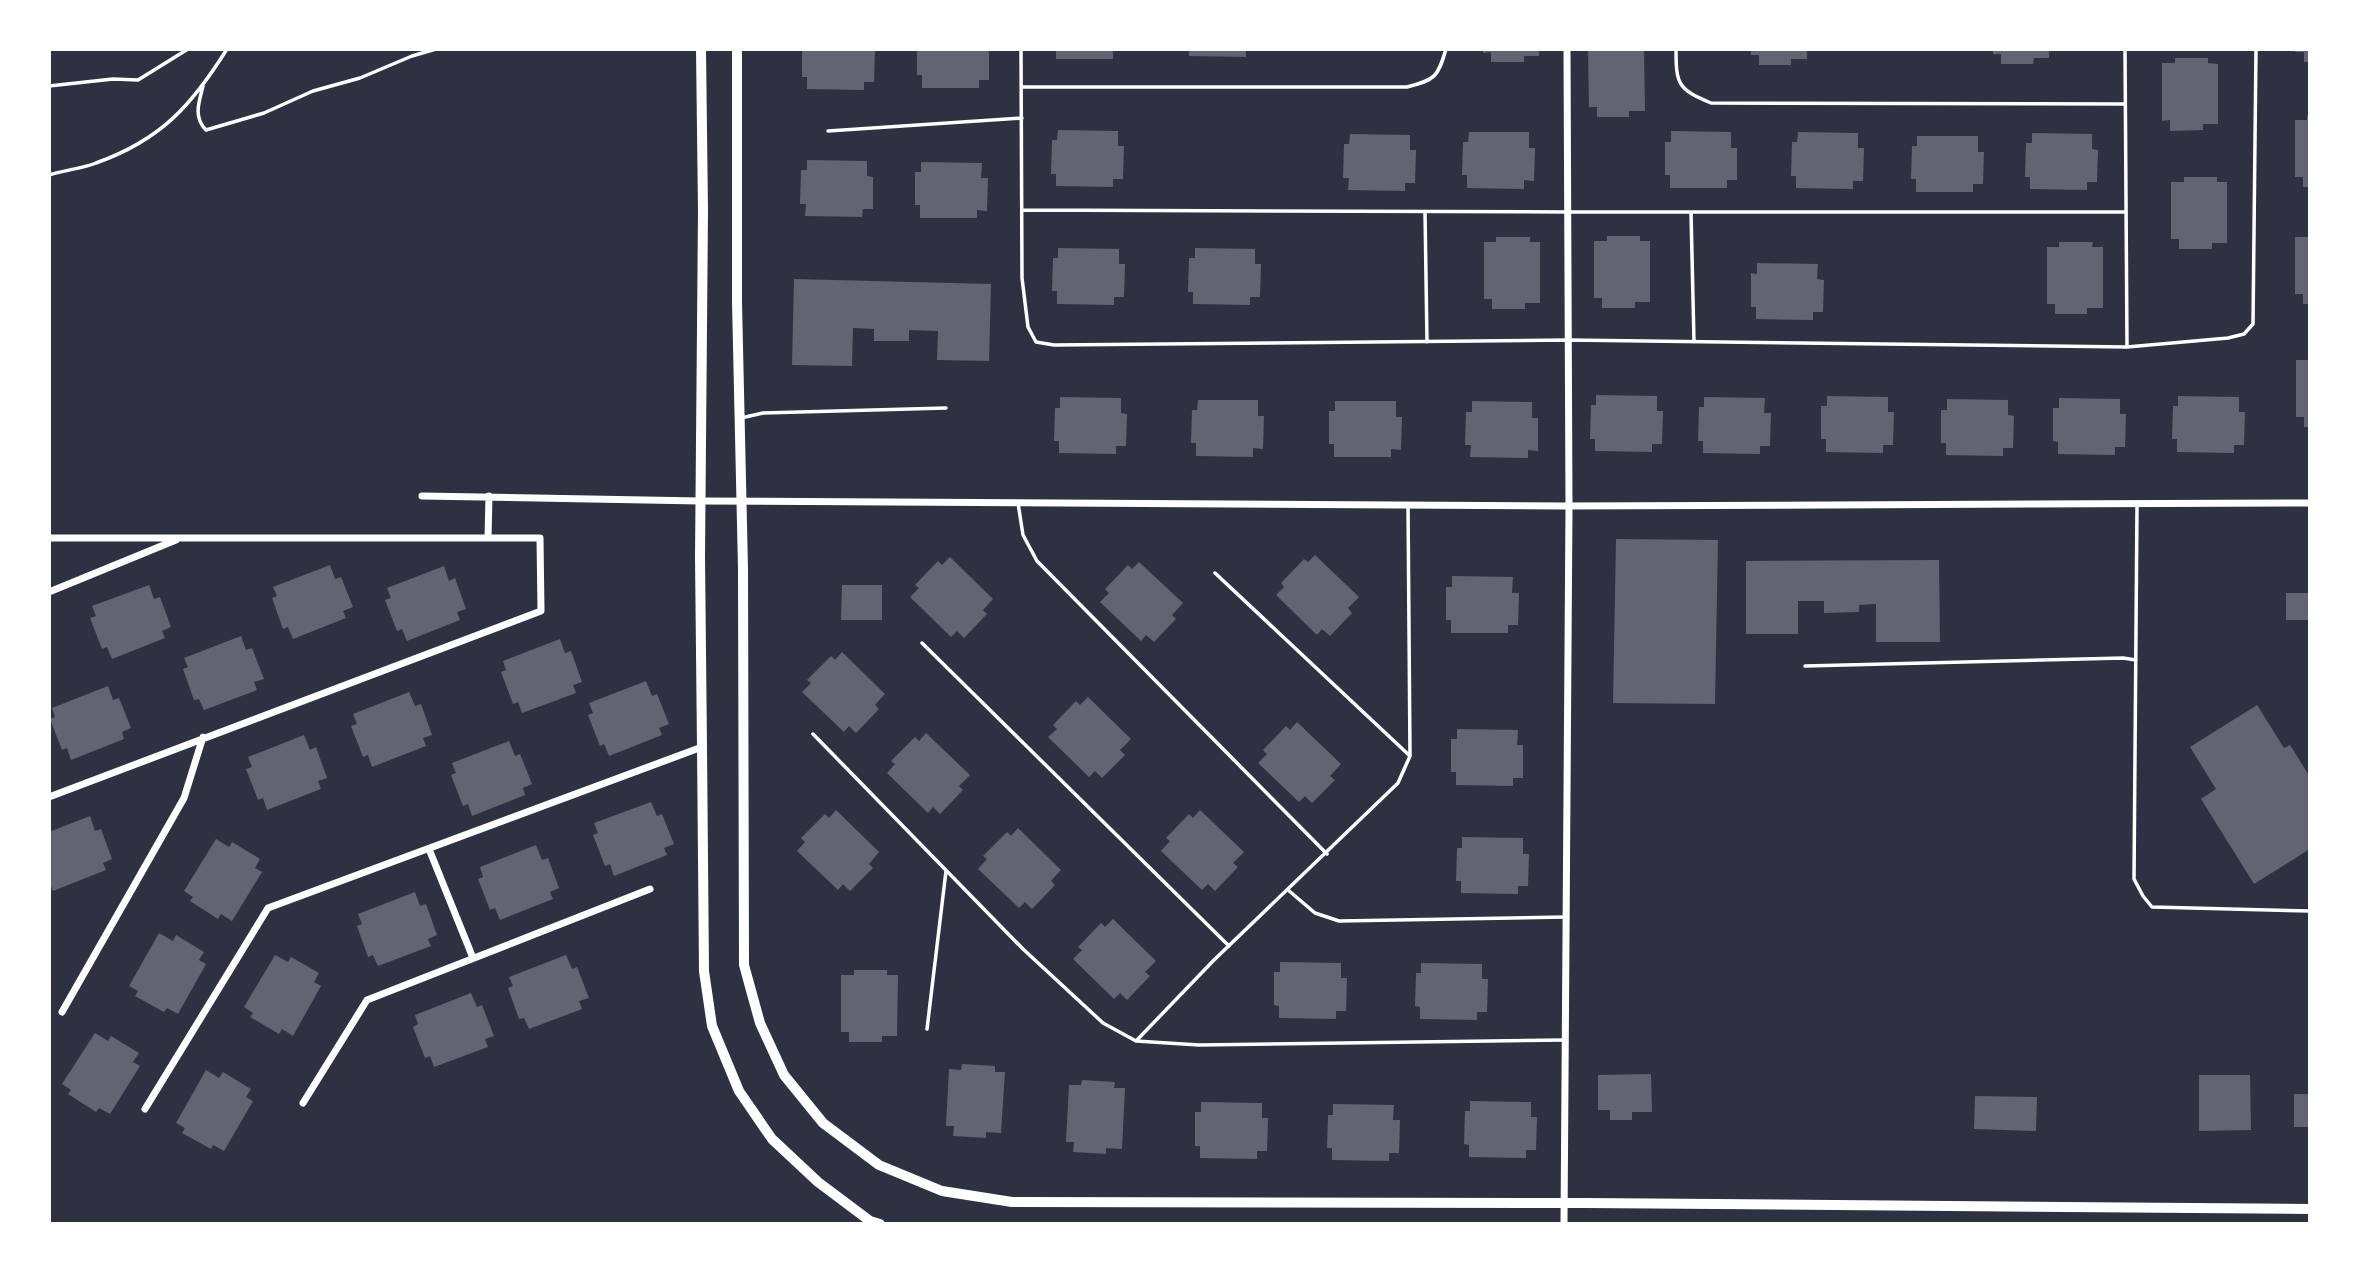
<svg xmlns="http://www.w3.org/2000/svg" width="2359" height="1273" font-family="Merriweather,serif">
	<rect width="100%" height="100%" fill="#2d3142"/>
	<path fill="#626471" d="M802,49L875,50L874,82H864V90L807,89V77H802Z
		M917,49H989V80H979V88H922V75H917Z
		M1056,49H1113V59H1056Z
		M1189,49H1246V57L1189,56Z
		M1483,49H1539V56H1524V62H1491V52L1483,53Z
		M1601,49L1644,51L1645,111H1629V117H1597V107H1589L1588,51Z
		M1751,49H1807V59H1791V65H1759V55H1751Z
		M1993,49H2049V58H2034L2033,64H2001V54H1993Z
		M2295,49H2310V62H2304V52H2295Z
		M2175,58H2208V63L2218,64V124H2203V130L2170,131V120L2162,121V63H2175Z
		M2307,115H2310V187H2303V177H2295V120H2307Z
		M1058,130L1118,131V146H1124L1123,179H1113V187L1056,186V174H1051L1052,140H1057Z
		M1671,131L1731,132V148H1737V180H1727V188H1670V175H1665V142H1671Z
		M1469,132H1529V148H1535L1534,181L1524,180V189L1467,188V175H1462L1463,142H1468Z
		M1798,132L1858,133V148H1864L1863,181H1853V189L1796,188V176H1791L1792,142H1797Z
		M2032,133L2092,134V149L2098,150L2097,182H2087V190L2030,189V177H2025L2026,143H2032Z
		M1350,134L1410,135V150H1416L1415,183H1405V191L1348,190L1349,178H1343L1344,144H1349Z
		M1917,136H1978V152H1984L1983,184H1973V192H1916V179H1911L1912,146H1917Z
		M807,160L867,161V176L873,177V209H863L862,217L805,216L806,204H800L801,170H807Z
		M921,162L982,163L981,178H988L987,211L977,210V218H920V205H915V172H921Z
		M2184,177H2217V182H2227V243H2212V249H2179V239H2171V182H2184Z
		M1607,236H1640V241H1650V302H1635V308H1602V298H1594V241H1607Z
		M1496,237H1530V242H1540V303H1525V309H1492V299H1484V242H1496Z
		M2295,237H2310V304H2303V294H2295Z
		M2059,242H2093L2092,247H2103V308H2087V314H2055V304H2047V247H2059Z
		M1058,248L1119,249V264H1125L1124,297H1114V305L1057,304V291H1052L1053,258H1058Z
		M1195,248L1255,249V264H1261L1260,297H1250V305L1193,304V292H1188L1189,258H1195Z
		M1757,263L1818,264L1817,279L1824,280L1823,312H1813V320L1756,319V307H1751V273L1757,274Z
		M794,279L991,284L989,361L937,360L938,331L909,330V341H874V329L853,328L852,366L792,365Z
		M2296,360H2310V427H2304V417H2296Z
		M1596,395L1657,396V411H1663L1662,444H1652V452L1595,451V439H1590L1591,405H1596Z
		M1827,396L1888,397V412H1894L1893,445H1883V453L1826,452V439H1821V406H1827Z
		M2178,396L2239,397V412H2245L2244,445H2234V453L2177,452V439H2172L2173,406H2178Z
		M1060,397L1121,398V413L1127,414L1126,446H1116V454L1059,453V441H1054L1055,408H1060Z
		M1704,397L1765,398L1764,413H1771L1770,446H1760V454L1703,453V441H1698L1699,407H1704Z
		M2059,398L2120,399V414H2126L2125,447H2115V455L2058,454V442L2053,441V408H2059Z
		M1947,399L2008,400V415L2014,416L2013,448H2003V456L1946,455V443H1941V410H1947Z
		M1198,400H1258V416H1264L1263,449L1253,448V457L1196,456V443H1191L1192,410H1197Z
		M1335,401H1396V417H1402L1401,450L1391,449V457H1334V444H1329V411H1335Z
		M1472,401L1532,402V418H1538V451L1528,450V458L1470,457L1471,445H1465L1466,412H1472Z
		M1616,539L1718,540L1715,704L1613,703Z
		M1315,555L1359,597L1348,608L1352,613L1330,636L1322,629L1317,635L1276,595L1284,587L1281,583L1304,559L1308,562Z
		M950,557L993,599L983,610L987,614L964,638L957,631L951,637L910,597L919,588L915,585L938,561L942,565Z
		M1939,560L1940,642H1876V604L1859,605V612L1824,613V601H1798V634H1746V561Z
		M1139,562L1183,603L1172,615L1176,619L1154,642L1146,635L1141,641L1100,602L1109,593L1105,589L1128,565L1132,569Z
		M330,565L335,579L341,577L353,607L343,611L346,618L293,639L288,627L283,629L272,598L277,596L273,587Z
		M444,566L449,581L455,578L466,609L457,612L460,620L407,641L402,629L397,631L385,600L391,598L387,588Z
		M1452,576L1513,577L1512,593H1519L1518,625H1508V633H1451V620H1446V587H1452Z
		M149,585L154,599L160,597L171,627L162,631L165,638L112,659L107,647L102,649L90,618L96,616L92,606Z
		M842,585H882V620H841Z
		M2286,593H2310V620H2286Z
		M241,636L246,650L252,648L264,679L254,682L257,690L204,710L199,699L194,700L183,669L188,667L184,658Z
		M560,639L565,653L571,651L582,682L573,685L576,693L522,713L518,702L513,704L501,672L506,670L503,661Z
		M842,652L885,694L875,705L879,709L856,733L849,726L844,732L802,692L811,683L807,680L831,656L835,660Z
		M646,681L652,696L657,694L669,724L659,728L662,735L609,756L604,744L600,746L588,715L593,713L589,703Z
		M108,686L113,700L119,698L131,728L122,732L124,739L71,760L67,748L62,750L50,719L55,717L52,708Z
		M409,692L415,706L421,704L432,735L423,738L426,746L372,767L368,755L363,757L351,726L357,724L353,714Z
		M1088,697L1131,739L1120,750L1125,755L1102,778L1095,771L1089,777L1048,737L1057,729L1053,725L1076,701L1080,705Z
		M2257,705L2284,748L2290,745L2310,777V849L2254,884L2201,799L2216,789L2190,747Z
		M1297,722L1341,764L1330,776L1335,780L1312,803L1305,796L1299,802L1258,763L1267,754L1263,750L1286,726L1290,730Z
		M1457,729L1518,730L1517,745H1523V778H1513V786L1456,785V772H1451V739H1457Z
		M926,733L970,775L959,786L963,790L940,814L933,807L928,813L887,773L895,764L891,761L915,737L919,741Z
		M304,735L310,750L316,747L327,778L318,781L321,789L267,810L263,798L258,800L246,769L252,767L248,757Z
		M509,741L515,756L520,754L532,784L523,788L525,795L472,816L468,804L463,806L451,775L456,773L452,763Z
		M651,802L657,816L662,814L674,844L664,848L667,855L614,876L610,864L605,866L593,835L598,833L594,823Z
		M836,810L879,852L869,864L873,868L850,891L843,884L838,890L797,851L805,842L801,838L825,814L829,818Z
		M1200,810L1244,852L1233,863L1238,867L1215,891L1208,884L1202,890L1161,851L1170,841L1166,838L1189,814L1193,818Z
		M90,816L95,831L101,829L112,859L103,863L106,870L53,891L49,882V832Z
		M1018,828L1061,870L1051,881L1055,885L1032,909L1025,902L1019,908L978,869L987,859L983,856L1007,832L1011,836Z
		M1462,837L1523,838V854H1529L1528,886H1518V894L1461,893V881H1456L1457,848H1462Z
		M216,839L229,847L232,842L260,859L255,868L262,872L232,921L221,914L218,919L190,901L193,897L184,891Z
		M536,845L542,860L548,858L559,888L550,892L553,899L500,920L495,908L490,910L478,879L483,877L480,867Z
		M415,892L420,906L426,904L437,935L428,939L431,946L378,966L373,955L368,957L357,926L362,924L358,914Z
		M1113,919L1156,961L1145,972L1150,976L1127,1000L1120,993L1114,999L1073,959L1082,950L1078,947L1101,923L1105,927Z
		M159,933L173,941L176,935L204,952L199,960L206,964L178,1014L167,1008L164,1012L135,996L138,991L129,986Z
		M275,955L288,962L291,957L319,973L314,982L321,986L293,1036L282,1029L279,1034L250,1017L253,1013L244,1007Z
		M566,955L572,969L577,967L589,998L579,1001L582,1009L529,1029L524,1018L519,1019L508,988L513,986L509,977Z
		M1280,962L1341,963V978H1347L1346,1011H1336V1019L1279,1018V1006L1274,1005V972H1280Z
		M1421,963L1482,964V979H1488L1487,1012H1477V1020L1420,1019V1007L1415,1006L1416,973H1421Z
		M854,970H887V975H898L897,1036H882V1042H849V1032H841V975H854Z
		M471,993L477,1007L482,1005L494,1036L485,1039L488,1047L434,1067L430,1056L425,1058L413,1027L418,1024L415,1015Z
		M95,1033L108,1041L111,1036L139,1053L133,1062L140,1066L110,1114L99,1108L96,1112L68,1094L71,1090L62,1084Z
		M962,1064L995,1066V1072H1005L1001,1133L986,1132V1138L953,1136L954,1126H946L949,1069L961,1070Z
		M206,1070L219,1078L223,1072L251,1089L246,1097L253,1101L224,1151L213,1145L211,1149L182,1133L185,1128L176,1123Z
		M1651,1074L1652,1112H1632V1120H1610V1110H1598V1075Z
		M2199,1075H2250L2251,1130L2199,1131Z
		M1082,1080L1115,1082L1114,1088H1125L1122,1149L1106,1148V1154L1073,1152L1074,1142H1066L1069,1085H1081Z
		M2294,1094H2310V1127H2294Z
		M1975,1096L2037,1097L2036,1131L1974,1129Z
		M1470,1101L1531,1102V1117H1537L1536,1150H1526V1158L1469,1157V1145L1464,1144L1465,1111H1470Z
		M1201,1102L1262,1103V1118H1268L1267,1151H1257V1159L1200,1158V1146H1195V1112H1201Z
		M1333,1104L1394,1105L1393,1120H1400L1399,1153H1389V1161L1332,1160V1148H1327L1328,1115H1333Z"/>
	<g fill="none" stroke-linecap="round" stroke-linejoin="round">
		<path stroke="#fff" stroke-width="3.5" d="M49,86L113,79L138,80L188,49
			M203,86C199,102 193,117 206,130L264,113L313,91L360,78L412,56L436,49
			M49,175C64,170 81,169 96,163C161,140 192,105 227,49"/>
		<path stroke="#fff" stroke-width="3.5" d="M1021,49L1022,278L1028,327L1036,342L1054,345L1568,340L2127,347L2228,338L2244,334L2253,324L2256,49
			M1676,49C1676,85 1678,89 1711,103L2125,104
			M2125,49L2127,347
			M1022,87H1407C1435,80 1438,77 1446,49
			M828,131L1022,118
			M1022,210L1567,212H2126
			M1425,212L1427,342
			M1691,212L1694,342
			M741,418L763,413L946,408
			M1018,503L1023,535L1037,561L1327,854
			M2137,506L2134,879L2143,896L2152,907L2310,911
			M1215,573L1410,756
			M922,643L1229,946
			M1805,666L2123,658L2136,660
			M813,734L1023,949L1103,1023L1136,1041L1199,1045L1565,1040
			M1288,890L1315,913L1339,921L1566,917
			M927,1029L946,871
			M1136,1041L1214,960L1398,783L1410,756L1408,504"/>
		<path stroke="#fff" stroke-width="7" d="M422,496L700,501L1563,506L2310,503
			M49,538H540L541,611L49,797
			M488,538L489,496
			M49,592L176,540
			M429,849L473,958
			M62,1012L184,798L203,737
			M303,1103L367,1000L650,889
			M145,1109L268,908L702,747
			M1564,1224L1569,506L1567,49"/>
		<path stroke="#fff" stroke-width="10" d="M701,49L703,211L700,557L702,747L704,971L712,1026L739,1091L772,1139L818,1182L870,1221L880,1224
			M737,49V302L743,569L744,965L760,1023L784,1075L823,1123L879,1165L942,1191L1012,1202L1586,1203L2310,1209"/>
	</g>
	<rect width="2359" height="1273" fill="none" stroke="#ffffff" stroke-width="102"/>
</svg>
